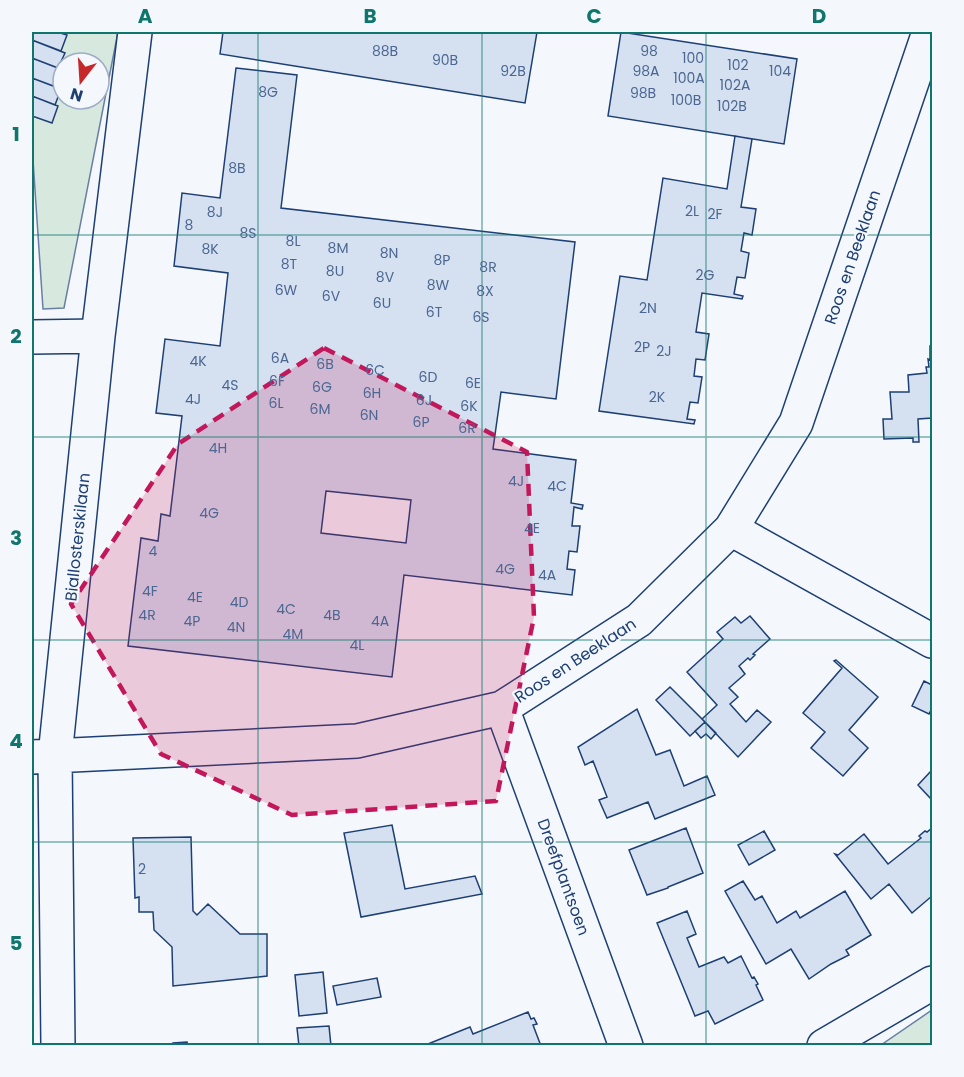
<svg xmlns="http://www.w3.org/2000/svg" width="964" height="1077" font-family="Poppins,sans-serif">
	<rect width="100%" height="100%" fill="#f4f7fb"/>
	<path fill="#d7e8df" stroke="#687fa3" stroke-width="1.5" fill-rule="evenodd" d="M38,32H118L64,308L43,309L32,145V67ZM63,63H99V99H63Z
		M932,1010V1045H881Z"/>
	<path fill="#d5e0f0" stroke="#1d3f73" stroke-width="1.5" fill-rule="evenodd" d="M32,32H57L67,35L61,51L32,40Z
		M223,32H537L525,103L220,54Z
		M621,32L797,59L784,144L608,116Z
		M32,40L65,53L58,68L32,58Z
		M32,58L63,70L56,87L32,78Z
		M236,68L297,75L281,208L575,242L556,399L501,392L493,449L576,460L571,503L583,505L582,509L574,507L572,526H580L577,552L569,551L567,569L575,570L572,595L404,575L392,677L128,646L141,538L158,541L161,514L170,516L182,416L156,413L165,339L220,346L228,273L174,266L182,193L220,198ZM326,491L411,500L406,543L321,533Z
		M32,78L61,89L55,105L32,96Z
		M32,96L58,106L52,123L32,116Z
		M735,136L752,139L741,207L756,209L752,235L744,233L741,251L749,253L745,278L737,277L734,294L743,296L742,299L702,293L696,332L709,334L705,360L696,359L694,376L702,377L698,403L690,402L687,419L695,420L694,424L599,411L620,276L647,280L663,178L727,189Z
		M932,343V418L918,419L919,442H913V438L884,439L883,419H892L890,392H909L908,375L927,373L926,367H929L928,359L930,360V346Z
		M750,616L770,639L753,654L755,655L750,660L748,658L739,666L745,674L729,688L738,697L730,704L746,722L757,710L771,722L738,757L702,719L717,705L687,672L723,639L717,632L735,617L741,623Z
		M836,660L878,697L849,730L868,748L843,776L811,748L825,732L803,713L842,668L834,661Z
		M924,681L932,685V708L929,714L912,706Z
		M670,687L705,722L690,736L656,700Z
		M637,709L656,755L670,750L684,786L707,776L715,795L655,819L648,802L607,818L599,800L607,797L593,761L585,765L578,747Z
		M705,722L716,733L711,739L706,734L701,738L695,731Z
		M932,770V800L918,785Z
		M392,825L405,889L475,876L482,894L361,917L344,833Z
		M686,828L703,873L668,887V888L647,895L629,850Z
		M932,828V896L912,913L889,884L871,899L835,854L838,855L864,834L888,864L921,838L919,836L925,831L927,832Z
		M764,831L775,850L749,865L738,845Z
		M191,837L193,911L197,915L208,904L240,934H267V976L173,986L172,947L154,930L153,912H139V897L135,898L133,838Z
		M743,881L755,900L762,896L777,923L796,911L800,918L845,891L871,935L846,950L849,955L831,964L809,979L791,949L766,964L725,891Z
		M687,911L696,934L687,938L699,967L724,957L728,963L741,956L752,978L754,977L758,984L756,985L763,1000L715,1024L708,1011L695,1016L657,923Z
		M323,972L327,1013L299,1016L295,975Z
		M377,978L381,997L337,1005L333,986Z
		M528,1012L531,1019L534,1018L537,1024L533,1025L541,1046H423L470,1027L473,1034Z
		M329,1026L331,1046H299L297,1028Z
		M187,1042L188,1046H173V1043Z"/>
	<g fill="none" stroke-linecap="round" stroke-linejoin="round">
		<g stroke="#1d3f73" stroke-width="36">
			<path id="minor" d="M32,337L98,336
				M731,529L932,641
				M502,708L626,1046
				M32,757L357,741L502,708L639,620L731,529L796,423L929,32
				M58,1046L55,756L98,336L135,32
				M824,1046L932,983"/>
		</g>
		<use href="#minor" stroke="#f4f7fb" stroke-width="33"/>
	</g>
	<path fill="#c2185b" fill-opacity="0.2" stroke="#c2185b" stroke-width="4.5" stroke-dasharray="12 8" stroke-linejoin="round" d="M324,348L527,452L534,617L496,801L292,815L161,754L71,604L178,444Z"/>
	<path fill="none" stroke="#0f766e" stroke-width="1.5" stroke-opacity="0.55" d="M258,32V1046M482,32V1046M706,32V1046M32,235H932M32,437H932M32,640H932M32,842H932"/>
	<g text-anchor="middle" stroke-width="4.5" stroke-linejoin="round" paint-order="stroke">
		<g font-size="14" fill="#4b6792">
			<text x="385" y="56">88B</text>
			<text x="649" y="56">98</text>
			<text x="693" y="63">100</text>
			<text x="445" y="65">90B</text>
			<text x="738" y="70">102</text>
			<text x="513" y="76">92B</text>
			<text x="646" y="76">98A</text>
			<text x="780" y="76">104</text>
			<text x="689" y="83">100A</text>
			<text x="735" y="90">102A</text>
			<text x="268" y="97">8G</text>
			<text x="643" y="98">98B</text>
			<text x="686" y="105">100B</text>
			<text x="732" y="111">102B</text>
			<text x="237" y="173">8B</text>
			<text x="692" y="216">2L</text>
			<text x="215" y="217">8J</text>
			<text x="715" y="219">2F</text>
			<text x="189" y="230">8</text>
			<text x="248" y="238">8S</text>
			<text x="293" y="246">8L</text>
			<text x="338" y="253">8M</text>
			<text x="210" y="254">8K</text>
			<text x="389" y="258">8N</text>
			<text x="442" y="265">8P</text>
			<text x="289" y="269">8T</text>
			<text x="488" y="272">8R</text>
			<text x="335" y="276">8U</text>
			<text x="705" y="280">2G</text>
			<text x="385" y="282">8V</text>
			<text x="438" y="290">8W</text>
			<text x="286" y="295">6W</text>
			<text x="485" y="296">8X</text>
			<text x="331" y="301">6V</text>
			<text x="382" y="308">6U</text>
			<text x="648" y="313">2N</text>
			<text x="434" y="317">6T</text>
			<text x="481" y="322">6S</text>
			<text x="642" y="352">2P</text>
			<text x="664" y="356">2J</text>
			<text x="280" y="363">6A</text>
			<text x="198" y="366">4K</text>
			<text x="325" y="369">6B</text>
			<text x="375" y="375">6C</text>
			<text x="428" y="382">6D</text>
			<text x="277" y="386">6F</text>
			<text x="473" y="388">6E</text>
			<text x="230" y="390">4S</text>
			<text x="322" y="392">6G</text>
			<text x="372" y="398">6H</text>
			<text x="657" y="402">2K</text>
			<text x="193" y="404">4J</text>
			<text x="424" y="405">6J</text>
			<text x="276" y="408">6L</text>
			<text x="469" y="411">6K</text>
			<text x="320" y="414">6M</text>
			<text x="369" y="420">6N</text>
			<text x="421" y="427">6P</text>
			<text x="467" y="433">6R</text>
			<text x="218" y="453">4H</text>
			<text x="516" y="486">4J</text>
			<text x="557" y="491">4C</text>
			<text x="209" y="518">4G</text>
			<text x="532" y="533">4E</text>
			<text x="153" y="556">4</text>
			<text x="505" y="574">4G</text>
			<text x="547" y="580">4A</text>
			<text x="150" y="596">4F</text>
			<text x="195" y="602">4E</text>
			<text x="239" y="607">4D</text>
			<text x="286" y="614">4C</text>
			<text x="147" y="620">4R</text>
			<text x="332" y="620">4B</text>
			<text x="192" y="626">4P</text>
			<text x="380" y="626">4A</text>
			<text x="236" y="632">4N</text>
			<text x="293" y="639">4M</text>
			<text x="357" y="650">4L</text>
			<text x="142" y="874">2</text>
		</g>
		<g font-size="16" fill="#1d3f73" stroke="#f4f7fb">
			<text transform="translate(852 257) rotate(-71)" y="6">Roos en Beeklaan</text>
			<text transform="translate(77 537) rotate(-84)" y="6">Biallosterskilaan</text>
			<text transform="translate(575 660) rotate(-33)" y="6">Roos en Beeklaan</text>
			<text transform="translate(564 877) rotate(70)" y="6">Dreefplantsoen</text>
		</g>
	</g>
	<rect width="964" height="1077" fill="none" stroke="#f4f7fb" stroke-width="66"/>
	<g transform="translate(81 81) rotate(197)"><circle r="28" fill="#f4f7fb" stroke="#9eadc5" stroke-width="1.5"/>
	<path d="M0-4.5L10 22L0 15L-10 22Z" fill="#c62828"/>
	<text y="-9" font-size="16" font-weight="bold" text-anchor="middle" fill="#1d3f73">N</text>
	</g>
	<rect x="33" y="33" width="898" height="1011" fill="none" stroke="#0f766e" stroke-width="2"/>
	<g font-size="20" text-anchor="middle" font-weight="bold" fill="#0f766e">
		<text x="145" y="23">A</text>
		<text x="370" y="23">B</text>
		<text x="594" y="23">C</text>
		<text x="819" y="23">D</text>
		<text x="16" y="141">1</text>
		<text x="16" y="343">2</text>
		<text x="16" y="545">3</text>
		<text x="16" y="748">4</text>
		<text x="16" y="950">5</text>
	</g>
</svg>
